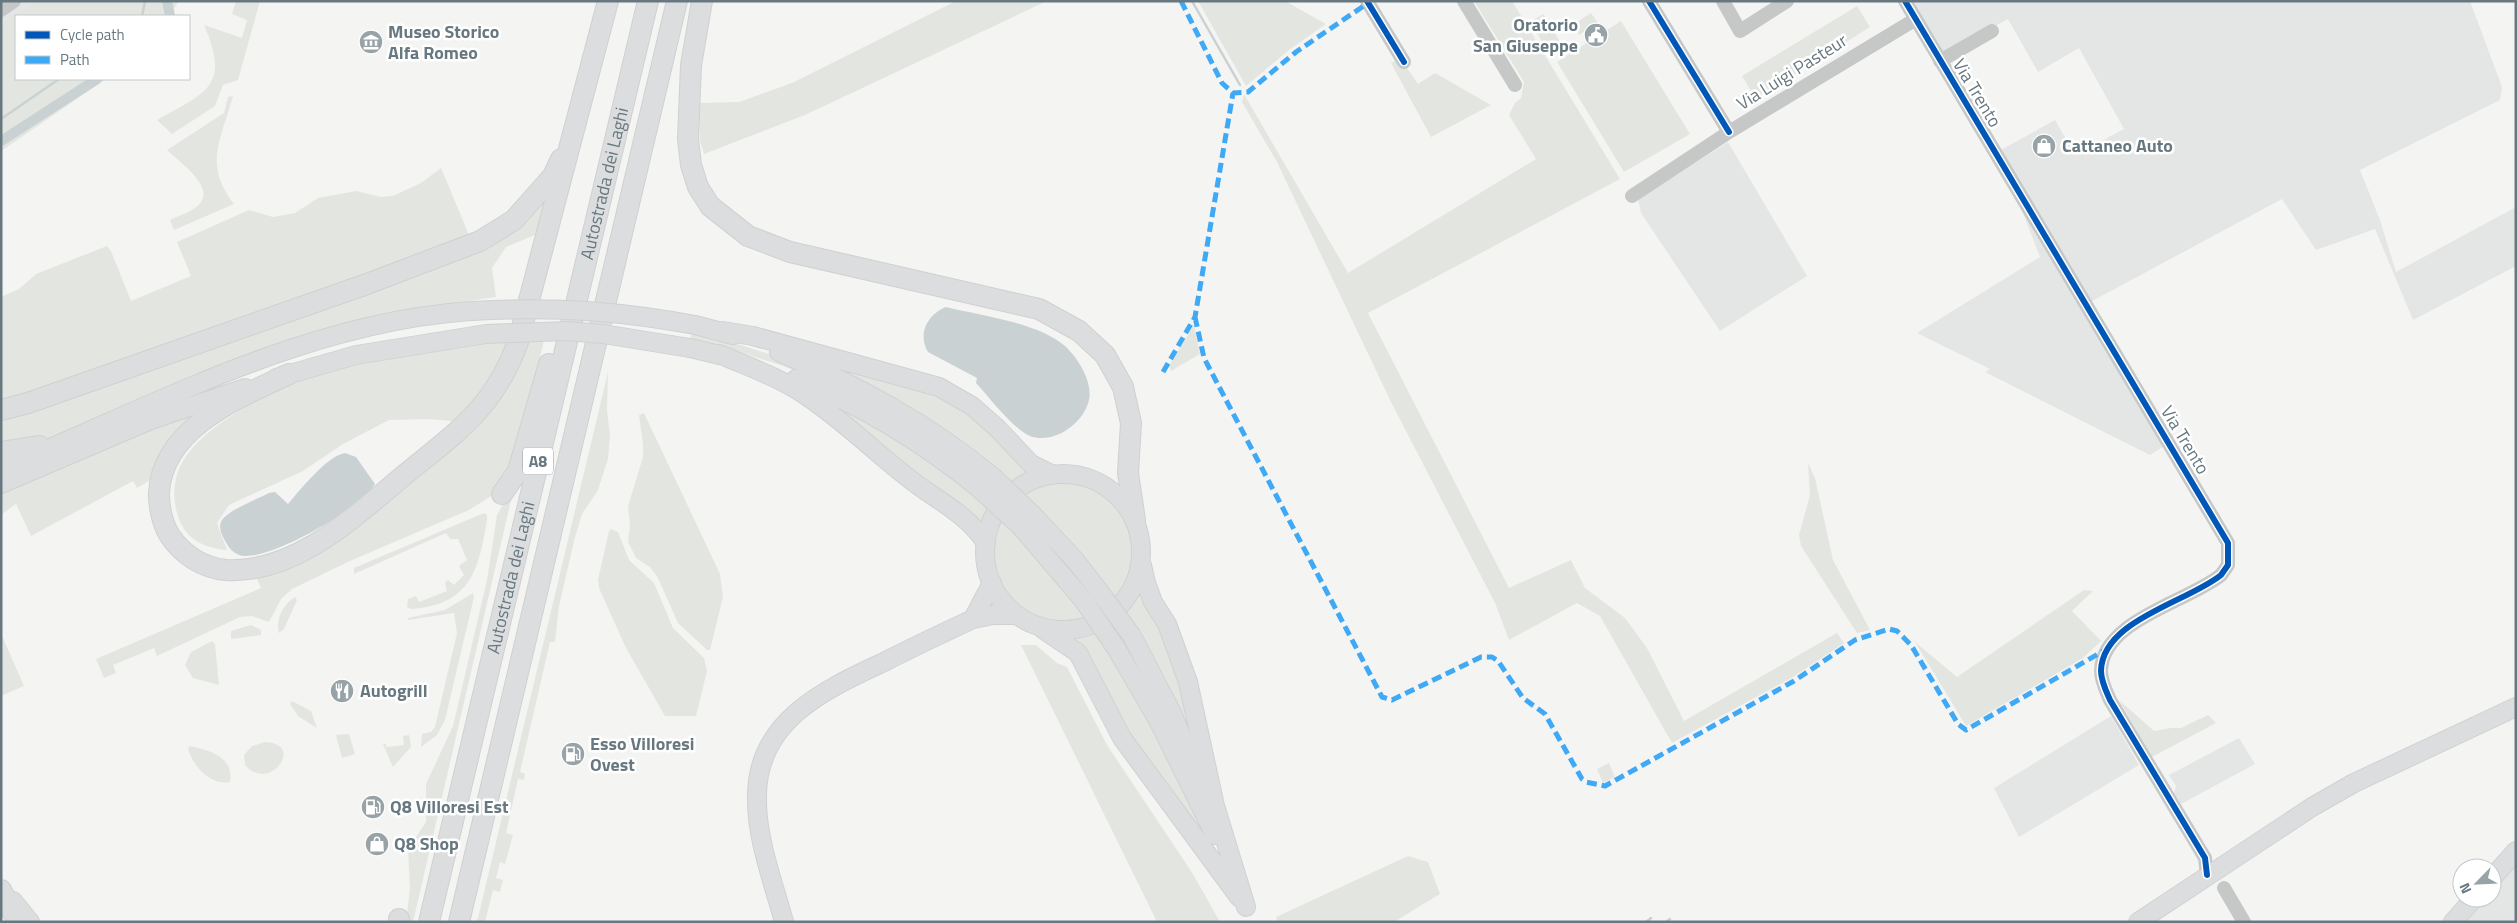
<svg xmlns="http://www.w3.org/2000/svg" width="2517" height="923" font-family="'Titillium Web',sans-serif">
	<rect width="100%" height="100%" fill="#f4f4f3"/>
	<path fill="#e4e5e5" d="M1,1H34L1,23Z
		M1909,1H2470L2502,87L2500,100L2360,170L2380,220L2396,272L2516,207V266L2413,320L2375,229L2316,250L2282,199L2081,307L2164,446L2150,455L1985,372L1990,369L1917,333L2040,257L1999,151L2055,120L2075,155L2124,129L2079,48L2038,72L2008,19L1941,55Z
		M1728,142L1807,276L1720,331L1641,213L1638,199Z
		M2111,716L2139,765L2019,837L1994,788Z
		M2239,738L2255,764L2181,804L2174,793L2176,786L2169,775Z
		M2516,859V922H2459L2481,898H2492V885Z"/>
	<path fill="#e3e6e0" d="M34,1H179L169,16H16V79H106L1,151V23Z
		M236,1H260L238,80L223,85L215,106L172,134L157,120C206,92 231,87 204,25L242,38L247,20L232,14Z
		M956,1H1047L805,115L704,154L700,141L699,103L739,102L792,83Z
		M1198,1H1285L1326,24L1289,50L1246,86Z
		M1474,1H1512L1620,179L1368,313L1509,588L1571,560L1585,588L1625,618L1647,648L1684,721L1837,633L1844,643L1793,677L1672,743L1600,616L1577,603L1509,640L1495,603L1391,402L1277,162L1242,102L1244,94L1348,273L1536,159L1509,115L1515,103L1521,98L1524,82Z
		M1857,6L1870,27L1756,99L1742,76Z
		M1591,13L1598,23L1579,35L1573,25Z
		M1543,14L1561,43L1548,51L1530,22Z
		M1621,21L1690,134L1624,172L1557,62Z
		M1400,58L1418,84L1435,73L1491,105L1431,137L1391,63Z
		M233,96C221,140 203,164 234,204L174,230L170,220C178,216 188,213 195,208C221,190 180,163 167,150L224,113L228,97Z
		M441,168L469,235L423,254L48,389L1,400V297L19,289L36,274L107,246L111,251L131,301L191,276L177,242L249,210L273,217L295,213L318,198L356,191L381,197L393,196L421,183Z
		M551,180L535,235L506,247L492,268L496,297L400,311L304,338L53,438L1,445V414L482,245Z
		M1194,325L1200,354L1171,371L1169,366Z
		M692,333L713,336L778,357L854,390L989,480L982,484L817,380L783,366L746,354L690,340Z
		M544,340L516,464L493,495L469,510L350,561L292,589L281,599L269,622L252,616L240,617L157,656L154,648L113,665L116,673L104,678L96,659L261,588L254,572L454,442L525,341Z
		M513,341L507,358L461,422L429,419L389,420L343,444L303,471L229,505L217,523L227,550C203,548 184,539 177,513C163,461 205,432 244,408C255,401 267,391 279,386C290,380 303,378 315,374C379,355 447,344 513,341Z
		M819,362L941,396L972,414L1035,474L1014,485L1000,471Z
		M608,372L607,411L610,435L608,459L598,490L582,514L575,537L559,606L555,642H550L520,772L525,774L524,780L518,779L506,833L513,835L505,864L500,862L496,878L503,880L500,892L493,890L485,922H477Z
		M812,389L929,456L991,510L983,528Z
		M224,399L157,476L137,488L133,481L31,536L16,504L1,515V494L12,485Z
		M644,413L720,574L723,597L710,650H707L678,623L658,578L650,567L636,558L628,542L630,525L628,506L643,457V444L639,415Z
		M1808,463L1815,478L1833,560L1870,630L1857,633L1801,546L1799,535L1810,495Z
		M1051,482C1121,477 1160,549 1115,603L1037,510L1039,508L1023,493Z
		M512,496L413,922H406L410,888L408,849L426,822V784L453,726L487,580L497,515L507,497Z
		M484,513L487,515V520C479,569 471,605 411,609L407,607L408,599L416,596L419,602L447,591L445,583L448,580L454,585L464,575L459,566L467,560L458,539H450L446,533L354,574V568Z
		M999,517L1016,533L1090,620C1028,643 967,577 999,517Z
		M611,529L618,532L629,560L654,583L673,628L704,658L707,671L696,716H665L626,648L599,588L598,580L609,531Z
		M1140,588L1172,647L1194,750L1122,613L1134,600Z
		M2084,590L2093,591L2072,611L2101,641L2083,658L1966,726L1915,642L1957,677Z
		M473,593L474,597L445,720L437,735L421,747L422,734L431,732L435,727L457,633L454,613L408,620V618L445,610Z
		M295,597L297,600L284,629L279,633C275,620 283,604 295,597Z
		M251,625L261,630V635L231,639V631Z
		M1097,630L1132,678L1203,826L1213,853L1152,772L1069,639Z
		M3,638L24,686L1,696V639Z
		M212,641L215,644L219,685L193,678L185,665L191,652Z
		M1021,645H1036L1057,663L1067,667L1107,745L1193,874L1220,922H1157Z
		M2119,700L2154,731L2171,728H2181L2208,715L2216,723L2152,757Z
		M292,701L311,711L317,728L298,716L290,704Z
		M349,734L355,754L342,758L336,735Z
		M409,735L411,747L393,767L383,744H386V747L404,745L403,736Z
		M265,742C306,743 270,794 245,765L244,755L252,746Z
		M190,746C210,751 234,756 230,782C211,786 192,766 188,748Z
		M1609,763L1615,777L1603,783L1597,769Z
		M1408,856L1428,862L1440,894L1394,922H1278L1276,917Z"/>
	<path fill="#c9d1d3" d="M946,307C981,316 1037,322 1065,346C1078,358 1093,382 1089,400C1084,423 1054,445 1030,436C1012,428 990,398 976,383L977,378L928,352C917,334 928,314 946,307Z
		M345,453L356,457L375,484C359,509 276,557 245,556C237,556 230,550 227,544C223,538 218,528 221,522C225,511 258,499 269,493L275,492L288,504C300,490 327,456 345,453Z"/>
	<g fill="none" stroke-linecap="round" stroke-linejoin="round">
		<path stroke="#c9d1d3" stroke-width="2.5" d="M1192,1L1240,85
			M142,16L145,1
			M1,119L59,79
			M1646,922L1651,918
			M1666,922L1670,919"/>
		<path stroke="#c9d1d3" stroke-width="10" d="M167,1L170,16
			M1,141L97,79"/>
		<g stroke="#d0d1d1" stroke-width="20">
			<path id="major" d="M695,325L733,335
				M723,331L753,336L939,387L972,406L998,429L1031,464L1051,474
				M690,348L728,357
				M779,352C857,385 928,423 993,477
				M719,354C749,367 781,378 808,397C845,422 876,453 911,480C938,501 967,514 986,543
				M276,378L356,355L486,334
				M796,379C863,406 925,444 981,490
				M1,451L40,445
				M1,469C158,404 318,315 491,310
				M985 552a78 78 0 1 1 156 0a78 78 0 1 1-156 0Z
				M1,484L151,420L245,388
				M1033,515L1075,560L1099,591
				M1022,528L1084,601
				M1142,565L1146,583L1153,602L1167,624L1188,682L1215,806L1246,907
				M973,619L992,583
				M1044,630L1078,653L1122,738L1239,897
				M1132,636L1172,713L1198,778
				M1116,648L1158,720L1215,835
				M2492,878L2516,851
				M13,901L30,922
				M784,922C773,881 756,838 757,796C757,720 826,689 884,662C913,647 943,633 973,619L993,615H1017
				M2138,922L2312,807L2354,783L2516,707
				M2453,922L2474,898"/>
		</g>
		<g stroke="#d0d0d0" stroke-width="22">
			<g id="highway">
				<path d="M702,1L691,65L688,139L691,165L698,187L710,206L748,236L790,252L1039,309L1079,331L1105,355L1123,387L1131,423L1128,473L1135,520"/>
				<path d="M289,374C240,397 162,428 159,493C159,508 162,523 170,536C183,555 203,568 226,570C297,574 357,514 408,472C435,450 464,429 486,401C500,383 510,364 518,342L608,1"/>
				<path d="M1,410L28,403L367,284L480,241L514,220L553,176L561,159"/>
				<path d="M502,494L518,471L549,364"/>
				<path d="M1,890L18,922"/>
				<path d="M399,919V922"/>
				<path id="s1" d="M429,922L648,1"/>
				<path d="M459,922L677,1"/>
			</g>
		</g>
		<path stroke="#c6c8c8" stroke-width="14" d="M1367,1L1404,62
			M1464,1L1515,85
			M1649,1L1729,132
			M1723,1L1740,31L1787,1
			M1905,1L2228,543V565L2221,575C2188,602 2102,620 2101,671C2101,681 2106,691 2110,700L2205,858L2207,875
			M1,10L14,1
			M1940,61L1992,31
			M1632,196L1729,132L1916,19
			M2224,888L2244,922"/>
		<use href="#major" stroke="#dcddde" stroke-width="18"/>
		<use href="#highway" stroke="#dcddde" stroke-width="20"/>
		<g stroke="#d0d1d1" stroke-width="20" stroke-linecap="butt">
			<path id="major-bridge" d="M491,310C564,307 624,312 695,325
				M486,334L566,331L603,334L690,348
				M993,477L1033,515
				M981,490L1022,528
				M1099,591L1132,636
				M1084,601L1116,648"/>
		</g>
		<use href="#major-bridge" stroke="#dcddde" stroke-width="18"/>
		<path stroke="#3fa9f5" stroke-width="5" stroke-dasharray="10 5" stroke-linecap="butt" d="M1181,1L1222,83L1233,93L1248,92L1296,52L1368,3
			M1195,317L1204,358L1382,697L1392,700L1481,657H1492L1498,661L1523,698L1545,714L1582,779L1586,782L1605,786L1794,681L1855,640L1889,629L1897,631L1911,645L1958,724L1966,730L2107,649
			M1163,372L1195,317L1233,93"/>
		<g stroke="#fff" stroke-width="9">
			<path id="cycleway" d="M1367,1L1404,62
				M1649,1L1729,132
				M1905,1L2228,543V565L2221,575C2188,602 2102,620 2101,671C2101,681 2106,691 2110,700L2205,858L2207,875"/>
		</g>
		<use href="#cycleway" stroke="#0057b8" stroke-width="6"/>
	</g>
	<defs>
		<g id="civic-disc" transform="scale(1.25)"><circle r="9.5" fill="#98a3a8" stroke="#fff"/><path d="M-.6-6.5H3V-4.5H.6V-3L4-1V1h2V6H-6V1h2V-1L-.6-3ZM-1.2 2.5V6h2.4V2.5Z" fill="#fff"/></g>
		<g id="museum-disc" transform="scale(1.25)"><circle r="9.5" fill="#98a3a8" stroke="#fff"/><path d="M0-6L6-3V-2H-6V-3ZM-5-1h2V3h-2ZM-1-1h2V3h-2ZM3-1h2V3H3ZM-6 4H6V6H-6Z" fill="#fff"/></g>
		<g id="shop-disc" transform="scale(1.25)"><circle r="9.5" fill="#98a3a8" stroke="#fff"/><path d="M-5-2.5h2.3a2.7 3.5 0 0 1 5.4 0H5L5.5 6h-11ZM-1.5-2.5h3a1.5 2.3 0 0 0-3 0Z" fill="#fff"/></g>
		<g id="restaurant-disc" transform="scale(1.25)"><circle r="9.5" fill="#98a3a8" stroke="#fff"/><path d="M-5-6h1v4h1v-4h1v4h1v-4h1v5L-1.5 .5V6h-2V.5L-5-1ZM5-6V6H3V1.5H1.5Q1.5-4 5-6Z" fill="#fff"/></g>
		<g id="fuel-disc" transform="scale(1.25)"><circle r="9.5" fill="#98a3a8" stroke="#fff"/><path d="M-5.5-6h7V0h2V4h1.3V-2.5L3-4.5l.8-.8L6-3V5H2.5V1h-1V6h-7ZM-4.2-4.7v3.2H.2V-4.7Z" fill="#fff"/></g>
	</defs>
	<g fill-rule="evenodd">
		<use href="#civic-disc" x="1596" y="35"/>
		<use href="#museum-disc" x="371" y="42"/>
		<use href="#shop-disc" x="2044" y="146"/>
		<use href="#restaurant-disc" x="342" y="691"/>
		<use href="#fuel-disc" x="573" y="754"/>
		<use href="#fuel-disc" x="373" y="807"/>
		<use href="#shop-disc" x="377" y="844"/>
	</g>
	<g text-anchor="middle" stroke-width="5" stroke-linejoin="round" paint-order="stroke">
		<rect fill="#fff" stroke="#95a0a6" stroke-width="1" x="523" y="447.5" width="30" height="27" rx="4"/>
		<g font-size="16" font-weight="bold" fill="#677880">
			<text x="538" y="467">A8</text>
		</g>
		<g font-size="18" font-weight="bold" fill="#677880" stroke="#fff" text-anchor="start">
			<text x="1578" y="31" text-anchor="end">Oratorio<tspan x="1578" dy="21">San Giuseppe</tspan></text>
			<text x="388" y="38">Museo Storico<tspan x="388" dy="21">Alfa Romeo</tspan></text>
			<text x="2062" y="152">Cattaneo Auto</text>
			<text x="360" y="697">Autogrill</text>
			<text x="590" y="750">Esso Villoresi<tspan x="590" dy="21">Ovest</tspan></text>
			<text x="390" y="813">Q8 Villoresi Est</text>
			<text x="394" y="850">Q8 Shop</text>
		</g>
		<g font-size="18" fill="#677880" stroke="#fff">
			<text transform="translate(1792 72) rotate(-32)" y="6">Via Luigi Pasteur</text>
			<text transform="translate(1977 93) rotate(59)" y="6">Via Trento</text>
			<text dy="6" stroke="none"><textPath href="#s1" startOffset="759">Autostrada dei Laghi</textPath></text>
			<text transform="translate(2185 440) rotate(59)" y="6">Via Trento</text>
			<text dy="6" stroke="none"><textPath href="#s1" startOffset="354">Autostrada dei Laghi</textPath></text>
		</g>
	</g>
	<rect width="2517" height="923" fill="none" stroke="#677880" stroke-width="5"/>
	<rect x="15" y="15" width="175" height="65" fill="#ffffff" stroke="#c2c9cc"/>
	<rect x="25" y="31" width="25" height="8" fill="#0057b8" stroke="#c2c9cc"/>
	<text x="60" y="40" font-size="15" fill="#677880">Cycle path</text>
	<rect x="25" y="56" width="25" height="8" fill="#3fa9f5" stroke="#c2c9cc"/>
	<text x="60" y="65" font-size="15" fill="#677880">Path</text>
	<g transform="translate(2477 883) rotate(246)"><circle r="24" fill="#ffffff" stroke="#c2c9cc"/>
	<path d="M0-4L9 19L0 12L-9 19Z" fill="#98a3a8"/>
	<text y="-8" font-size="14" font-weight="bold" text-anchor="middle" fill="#677880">N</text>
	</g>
</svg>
